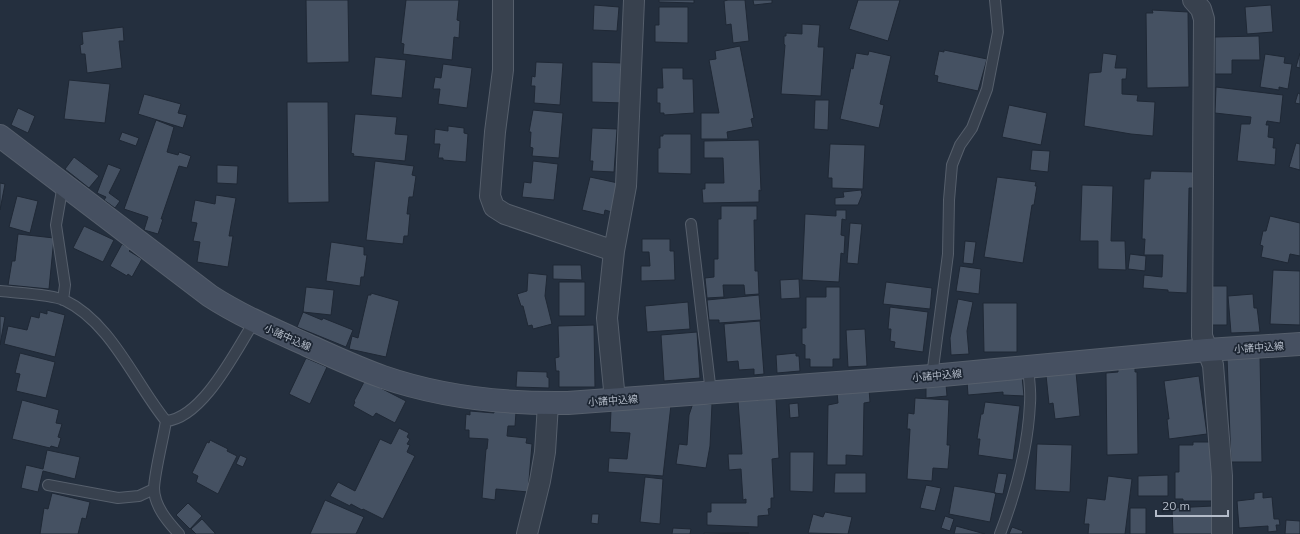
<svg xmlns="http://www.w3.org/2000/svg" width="1300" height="534" font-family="Mulish,'Noto Sans JP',sans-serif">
	<rect width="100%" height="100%" fill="#242f3e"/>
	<path fill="#455162" stroke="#1f2835" d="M306,0H348L349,62L307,63Z
		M406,0H459L457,20L460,21L459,38L454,37L452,60L403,54L404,44L401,43Z
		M659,0H694V3L659,2Z
		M728,0H745L749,41L733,43L731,24L726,25L724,1Z
		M753,0H772V3L754,5Z
		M858,0H900L888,41L849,29Z
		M594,5L619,7L617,31L593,30Z
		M1271,5L1273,32L1247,34L1245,7Z
		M659,7H688V43L655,42V25H659Z
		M1152,10L1188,12L1189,87L1147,88L1146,13H1153Z
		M802,24L820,25L818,47H824L821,96L781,94L785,45L784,44V36H786V33L802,34Z
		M123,27L124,41H119L122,68L87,73L85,54H81L80,45L83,44L82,32Z
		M1259,36L1260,60H1232V74H1215V37Z
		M740,46L754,118L751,119L753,127L727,132L728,139H701V113H719L709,60L716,59L715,51Z
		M944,50L987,59L978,91L937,82L938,76L934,75L939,51L944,52Z
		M869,51L891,56L880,104L884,105L879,128L840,119L851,68L853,69L856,53L868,55Z
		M1103,53L1117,55L1115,68H1127L1126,79H1122V94L1138,95L1137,101L1155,102L1153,136L1131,134L1084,126L1089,73L1101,72Z
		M1300,53V68L1296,67Z
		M1265,54L1285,57L1284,63L1292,64L1288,89L1279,87V90L1260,87Z
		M375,57L406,60L402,98L371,95Z
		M536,62L563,63L560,105L534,103L535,86H531L532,76L535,77Z
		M592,62L621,63L624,103L592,102Z
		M443,64L472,68L467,108L438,104L440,89H433L435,77L441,78Z
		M662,68H683V79H693L694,113L664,115V113H660V103H657V88H663Z
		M69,80L110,84L105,123L64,119Z
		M1216,87L1283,95L1280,123L1267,121L1266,125H1269L1268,137L1274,138L1273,148H1276L1275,165L1237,161L1241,124H1250L1251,117L1215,113Z
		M1298,93L1300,94V104L1295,103Z
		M144,94L181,104L178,113L187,115L183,128L138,114Z
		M815,100H829L828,130L814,129Z
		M287,102H328L329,202L288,203Z
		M1009,105L1047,113L1041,145L1002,137Z
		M18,108L35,116L28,133L11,125Z
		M533,110L563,113L559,158L532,156L533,148L530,147L531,132H529Z
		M355,114L397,117L395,134L408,135L405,161L353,156L354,154L351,153Z
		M156,120L174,127L167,152L178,155L179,152L191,156L187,168L179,166L161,219H163L158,234L144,230L148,217L124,209Z
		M448,126L464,128V133L468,134L466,162L443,160V158H438L440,144H434L435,129L448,131Z
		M592,128L617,129L614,172L592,171L593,161H590Z
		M122,132L139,138L136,146L119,140Z
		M663,134H691V174L658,173V148H660V136H663Z
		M759,140L761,191L759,190V202L703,203L702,189H705V183H724L723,158H704V141Z
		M1296,143L1300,144V170L1289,167Z
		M830,144L865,145L863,189L832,188V178H828Z
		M1032,150L1050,151L1048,172L1030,170Z
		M74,157L99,176L89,188L65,169Z
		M375,161L414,166L412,175L416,176L413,197H409L407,214H410L408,236H404L403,244L366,240Z
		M533,161L558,164L554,200L522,197L524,182L531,183Z
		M108,164L121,169L109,193L120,201L115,208L104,200L106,197L97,193Z
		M217,165L238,166L237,184L217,183Z
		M1151,171L1197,172L1196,188H1189L1187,293L1168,292V290L1143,288L1144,275L1162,277L1163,255H1144L1145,239H1142L1144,179H1150Z
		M590,177L618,183L612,212L605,210L604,215L582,210Z
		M997,177L1036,182L1035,186H1037L1034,205H1032L1023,263L984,257Z
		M0,183L5,184L0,210Z
		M1082,185L1113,186L1111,241H1125L1126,270L1098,269V241H1080Z
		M861,190L862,195L858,205H835V198L844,197L843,192Z
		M216,195L236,198L229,236H233L228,267L197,262L200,242L193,241L197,223L191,222L195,200L215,204Z
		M17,196L38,201L30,233L9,227Z
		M721,206H757V220H754L755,271H758L759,294L745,295L744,285H723L724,297L707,298L705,278L714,277V259H718V219H721Z
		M836,210H846V220L842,219L841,235L845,236L844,254L841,253L839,282L802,280L805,214L836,216Z
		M1270,216L1300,223V256L1290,254L1288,263L1261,257L1263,246L1260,245L1263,231H1266Z
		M850,223L862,224L858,264L847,263Z
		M84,226L114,240L103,262L73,248Z
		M18,234L54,238L49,289L8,285L12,261H15Z
		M642,239H670V251H674L675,280L641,281V266H650L649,252H642Z
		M965,241L976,242L973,264L963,263Z
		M331,242L364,247V255H367L364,277H361L360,286L326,281Z
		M122,244L131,249L129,251L142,259L132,277L128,274L127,276L110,266Z
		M1130,254L1146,256L1145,271L1128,269Z
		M553,265H581L582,280L553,279Z
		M960,266L981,269L979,294L956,291Z
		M1273,270L1300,271V325L1270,324Z
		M528,273L547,275L545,296L552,324L533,329L532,325L528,326L523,306H521L517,294L527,291Z
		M799,279L800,298L781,299L780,280Z
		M559,282H585V316H559Z
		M886,282L932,288L930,309L883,304Z
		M1210,286H1227V325H1210Z
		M306,287L334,290L331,315L303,312Z
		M826,287H840V359H833V367H810V359H805V345L802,344V328H806V297H826Z
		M371,293L399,301L386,357L349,349L352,336L358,338L368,295H371Z
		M1253,294L1254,308H1257L1258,315L1260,332L1231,333L1228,296Z
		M759,295L761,320L719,323V320H709L707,300Z
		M958,299L973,302L967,331L969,354L951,355L950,338Z
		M688,302L690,329L647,332L645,306Z
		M983,303H1017V352H984Z
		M890,307L928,312L923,352L894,348L895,342L890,341L891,329H888Z
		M47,310L65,315L55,357L4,344L8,326L27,330L31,316L39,318L40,312L47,314Z
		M303,312L322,320L323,318L353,330L346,347L297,327Z
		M0,316L5,317L0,345Z
		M760,321L764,374L754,375V369L739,370L738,361L727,362L724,324Z
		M594,325L595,387H559V371H556L555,358L559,357L558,326Z
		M865,329L867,366L848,367L846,330Z
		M697,332L700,378L664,381L661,335Z
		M20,353L55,362L46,398L16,391L20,374L15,373Z
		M796,353V356H799L800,371L777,373L776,355Z
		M1260,356L1262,462H1231L1227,357Z
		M306,358L327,367L310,404L289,394Z
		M1118,368H1135V372H1137L1138,454L1107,455L1106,373L1118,372Z
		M517,371L547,372V377L549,378V388L516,387Z
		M1076,372L1080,416L1055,419L1053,403L1049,404L1046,375Z
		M1022,376L1024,396L1003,395V392L968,395L967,381Z
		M1199,376L1207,434L1169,439L1167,419H1169L1164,381Z
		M365,380L406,401L395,423L376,413L373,417L353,406L355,402L354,401Z
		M946,384L947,396L926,398V386Z
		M869,389L870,402L864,403L863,456L846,455V465H827L828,405L838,403L837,392Z
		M915,398L949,400L947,445H950L948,469L933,468L932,481L907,479L910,429H907L908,413L914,414Z
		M776,399L779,458L772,459L774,498H771V508L768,509L769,515L758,516V527L707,525V512H711V503H746V499L743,500L741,469L729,470L728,454H742L738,401Z
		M22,400L59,410L56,423L62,424L58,437L61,438L58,448L51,446L50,448L12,439Z
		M985,402L1020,406L1013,460L978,455L980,439H977L981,414H983Z
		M693,403L712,404L710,446L706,468L676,464L679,444L687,445L689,415Z
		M798,403L799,417L790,418L789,404Z
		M671,405L663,476L608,472L609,458L627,459L630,433L610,432L611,410Z
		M494,410L516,412L515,426H508L507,436L527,438L526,443L532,444L528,492L496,489L495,500L482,498L486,449H487L488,439L469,438V430H465L466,414L470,415V411L494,413Z
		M399,428L409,433L407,437L410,439L407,444L410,445L407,452L415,456L383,519L363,509L362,510L351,504L350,506L330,496L338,482L355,491L380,439L391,444Z
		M210,440L228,449L227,451L237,456L218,494L196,482L198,476L192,473L207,442L209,443Z
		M1193,442H1212V501H1183V499H1175V472H1179V445H1193Z
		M1037,444L1072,445L1070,492L1035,490Z
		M47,450L80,457L75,479L43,471L38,492L21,488L26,465L43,469Z
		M790,452H814L813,492L790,491Z
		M240,455L247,458L243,467L236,464Z
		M835,473H866V493H834Z
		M998,473L1007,474L1003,494L994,493Z
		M1168,475V496H1138V476Z
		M1108,476L1132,479L1125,534H1088L1089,524H1084L1087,498L1105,500Z
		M645,477L663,479L660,524L640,522Z
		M926,485L941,488L935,511L920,508Z
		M954,486L996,493L990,522L949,514Z
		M1263,492V498L1272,497L1274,519H1279L1280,525H1276L1277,531L1268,532V526L1239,528L1237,501L1254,499V493Z
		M52,493L90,502L86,519L82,518L78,534H40L44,508L48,509Z
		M325,500L364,517L356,534H310Z
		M188,503L202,516L190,529L176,515Z
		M1213,506V534H1173L1172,508Z
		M1130,508H1146V534H1130Z
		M825,512L852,517L848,534L808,533L813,514L823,517Z
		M592,514H599L598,524L591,523Z
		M945,516L954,519L950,531L941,528Z
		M202,519L215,533V534H196L191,529Z
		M1286,520L1300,521V534H1285Z
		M956,526L985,534H954Z
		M1012,527L1023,531L1022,534H1009Z
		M673,528L691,529L690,534H672Z
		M704,533H749L704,534Z"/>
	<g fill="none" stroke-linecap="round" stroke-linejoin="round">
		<g stroke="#565f6c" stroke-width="12">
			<path id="service" d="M691,224L711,393
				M0,291C17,293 50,294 64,300C111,322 135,383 166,421
				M63,300L65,285L56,225L63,184
				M932,376L948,254L949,200L952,165L960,145L972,128L987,89L998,32L995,0
				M48,485L118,498L139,496L154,489
				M179,534C168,522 154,506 154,488C155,470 163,440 166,421C203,418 236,350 254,322
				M1000,534C1016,492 1028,448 1030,403C1031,391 1029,379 1028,367"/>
		</g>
		<g stroke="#565f6c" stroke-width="22">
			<path id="minor" d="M503,0V70L495,132L490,196L494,207L505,214L614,251
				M1193,0L1201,9L1204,19L1202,336L1213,365L1222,476V534
				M615,400L607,318L614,251L626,186L634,0
				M527,534L540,481L545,452L548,404"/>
		</g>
		<g stroke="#565f6c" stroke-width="24">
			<path id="secondary" d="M0,136L210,296C241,316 274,330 307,345C332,356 357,368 383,377C441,397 506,404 568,403L932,376L1207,350L1300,344"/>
		</g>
		<use href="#service" stroke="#38414e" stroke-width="10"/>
		<use href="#minor" stroke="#38414e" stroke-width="20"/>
		<use href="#secondary" stroke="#465061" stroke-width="22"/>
	</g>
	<g text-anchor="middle" stroke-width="3.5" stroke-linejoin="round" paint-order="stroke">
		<g font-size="10" fill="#b4bcc9" stroke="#1d2633">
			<text transform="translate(288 337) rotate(24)" y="4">小諸中込線</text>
			<text transform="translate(1259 347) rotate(-4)" y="4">小諸中込線</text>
			<text transform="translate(937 375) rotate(-5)" y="4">小諸中込線</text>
			<text transform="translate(613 400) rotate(-4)" y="4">小諸中込線</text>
		</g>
	</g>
	<path d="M1156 510v6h72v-6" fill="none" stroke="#b4bcc9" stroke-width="2"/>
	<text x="1162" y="510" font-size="12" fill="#b4bcc9" stroke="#1d2633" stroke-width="3" paint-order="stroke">20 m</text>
</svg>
